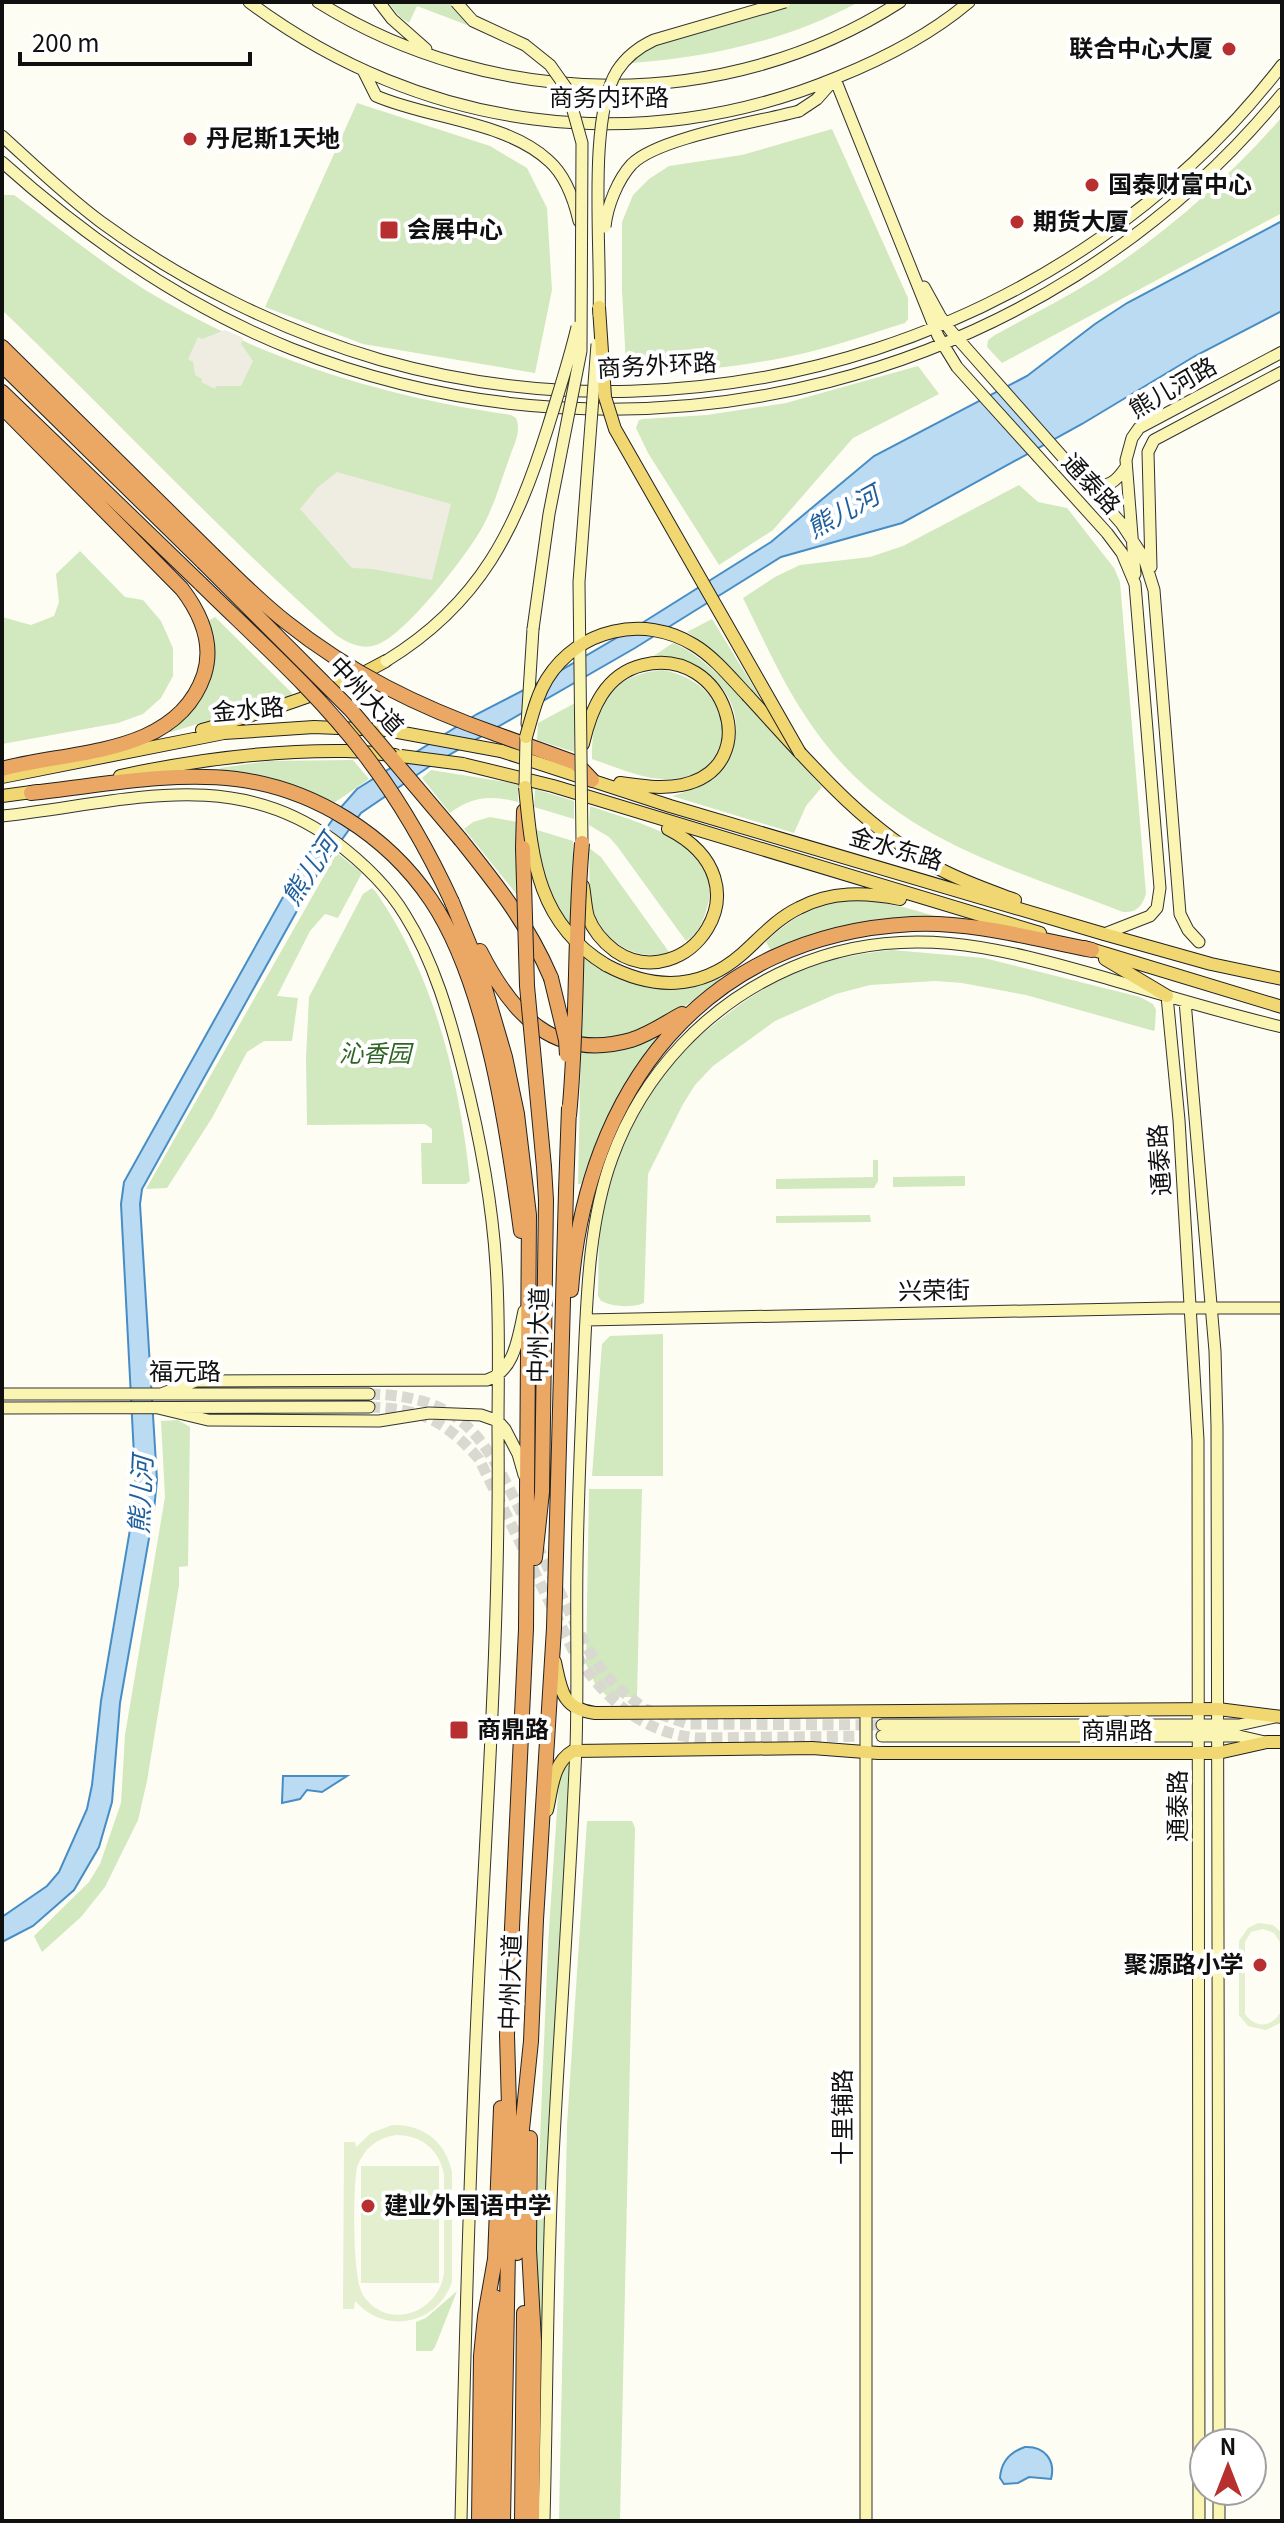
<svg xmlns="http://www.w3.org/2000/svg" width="1284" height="2523" font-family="Georgia,'Noto Sans SC',serif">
	<rect width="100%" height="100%" fill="#fefdf3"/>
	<path fill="#d2e8be" d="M388,2H451L457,12L480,30L417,6L409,23L400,17Z
		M793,2H859C788,40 712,57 632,63C655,33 717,29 752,18C766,13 779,7 793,2Z
		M357,103L490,146L527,168L547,208L552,290L535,373L363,344L265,307Z
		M1282,117V213L1002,363L987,347L988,340L995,335C1029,316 1064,299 1097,278C1165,234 1229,178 1282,117Z
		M832,129L908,298V319L905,323C866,335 827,349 787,357C738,367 689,371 640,376L632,374L626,364L622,291V222L633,195L649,179L669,166L742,155Z
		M2,195H14C63,231 111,271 164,301C272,363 388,397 511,415L516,418C522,432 513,446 509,459C500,484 493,510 479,533C463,559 405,636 376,645C362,650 348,643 336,635C220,532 115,418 2,310Z
		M918,366L939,394L853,438L773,530L719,565L648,453L636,428L639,420L643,419L707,415L786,403Z
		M1019,485L1038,502L1067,508L1114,568L1120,582L1146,894C1142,906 1137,913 1123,912C999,864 883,836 806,717C781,680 763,638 743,598L775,577L800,565L870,557L903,546Z
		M80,551L125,597L143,600L161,621L173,648V676L161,698L143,714L118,723L2,744V617L31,625L54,616L59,602L56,574Z
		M215,617L292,693L291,696L171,732L165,731C215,701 210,672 208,621Z
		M712,619L761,699L710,648L687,632Z
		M673,643C715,658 789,751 822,787L806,806L794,833L672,796C774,769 745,656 652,657Z
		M662,670C740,683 743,777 670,779C643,780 616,767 592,759C592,707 607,676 662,670Z
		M575,703L574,752L537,740L538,723Z
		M353,760L369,779L334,803L282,783L222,771L220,768L269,761Z
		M431,770L518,784V802C492,795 472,796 450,813L422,778Z
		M535,789L574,801V819L534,807Z
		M590,806C632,821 726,842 708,904C704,919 699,934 686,941L617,846L609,837L589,825Z
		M490,817L517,822L518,896L464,829L473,822Z
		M534,829L573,841L572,926C546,901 539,863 534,829Z
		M589,848L601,857L669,952C636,964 599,939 592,905C588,886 590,867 589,848Z
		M337,853L362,873L338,918L325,914L310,931L277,996L298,998L292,1041H264L247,1052L212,1118L167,1188L146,1189Z
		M372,888L376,892C435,978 459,1078 470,1181L466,1184H422L421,1143H432V1129L425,1124L307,1125L306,1058L309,997L363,894Z
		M862,899L903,907L946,919C885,918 827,925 772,952L766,942C792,915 825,901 862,899Z
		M892,950L984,958L1140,997L1153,1004L1156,1010L1155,1028L1154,1031L1026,995L962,983L935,981L870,985L836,994L775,1021L713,1066L695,1085L683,1104L648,1174L644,1303C631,1308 614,1307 601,1301L598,1296C599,1268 597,1239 603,1211C611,1172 624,1132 645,1097C661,1070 687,1046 711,1027C771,978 815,958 892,950Z
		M582,956C624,986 670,1000 719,978L721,981C677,1012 637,1043 581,1039Z
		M659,1034L661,1035C620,1084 602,1124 581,1184H578L581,1048Z
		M873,1160H878V1181L874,1188L776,1189V1179L873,1177Z
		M965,1176V1186L893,1187V1177Z
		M870,1215L871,1222L776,1223V1216Z
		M663,1334V1476H592L602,1344L610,1336Z
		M178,1420L190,1427L188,1566L179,1567V1585L147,1781L138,1820L105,1887L81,1917L42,1952L34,1936L89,1882L100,1864L121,1803L125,1735L165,1497L161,1421Z
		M589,1489H642L637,1697H608L596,1686L586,1664Z
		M568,1762L571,1763L569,1796L552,2087L539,2521L542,2344L535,2261L548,1945L559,1780Z
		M587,1821H632L635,1828L620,2521H559L567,2125Z
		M457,2291L435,2347L432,2351H416V2322L426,2318Z"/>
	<path fill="#e3efcf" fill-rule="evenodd" d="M1258,1923L1273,1925L1282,1933V2022L1266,2030L1248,2026L1239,2015V1941L1248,1928ZM1263,1929L1274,1933L1280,1942V2013C1271,2028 1255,2028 1245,2014V1942L1251,1932Z
		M392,2125C423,2124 446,2142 452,2172V2282C437,2325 385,2335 355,2301L354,2309H343L344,2142H355L356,2147L371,2133ZM396,2135C421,2135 439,2149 444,2174V2273C439,2313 387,2332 363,2295C352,2278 353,2188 357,2167C364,2148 377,2138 396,2135Z
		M361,2166H439V2283H361Z"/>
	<path fill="#efece1" d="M225,330L243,338L241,344L253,361L241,386H216L215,389L201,382L202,379L195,375L193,362L188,359L198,337L202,339Z
		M337,472L451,504L432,580L372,569L352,568L300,509L318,487Z"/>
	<path fill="#bbdbf3" stroke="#468dc6" stroke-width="2" d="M1282,221V311L1195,356L1082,424L902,523L781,557L635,648L430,766L361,813L318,873L142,1189L140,1204L157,1480L154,1510L120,1703L112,1802L99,1847L74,1890L33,1926L2,1942V1917L47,1886L59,1872L87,1809L92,1785L101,1701L136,1494L121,1204L124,1182L302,863L342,806L357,789L477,714L551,676L642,623L771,542L874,456L1027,376L1095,324L1127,303Z
		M283,1776H347L322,1792L307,1790L300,1799L282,1803Z
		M1025,2447C1044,2446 1056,2460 1051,2479L1029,2477L1018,2483L1004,2484L1000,2478C1001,2462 1010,2452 1025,2447Z"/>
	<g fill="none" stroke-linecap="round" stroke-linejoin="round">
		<path stroke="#dad9d1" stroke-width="11" stroke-dasharray="11 5.5" stroke-linecap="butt" d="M369,1394C469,1396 486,1443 526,1522
			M369,1407C419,1408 446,1421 479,1459L574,1652C604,1698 642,1734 699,1738L882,1736
			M537,1545L586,1646L603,1672L618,1688L645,1709L688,1724L882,1725"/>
		<g stroke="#323232" stroke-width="13">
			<path id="secondary" d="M249,2C422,131 639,160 838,77C885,58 930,35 969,2
				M318,2C493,111 725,115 900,2
				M379,2L392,19L426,49
				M363,70L376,96C429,119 506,121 549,161C566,176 574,200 579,221
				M835,79L938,336L957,367L1107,533L1122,553L1135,584L1160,888L1157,908L1150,916L1104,934
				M799,111L817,99L832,82
				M2,136C34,165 66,196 101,222C184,283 282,331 381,360C709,453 1073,336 1282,65
				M2,162C89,240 184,306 292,349C641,486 1044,384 1282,94
				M924,287L940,316L951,331L1121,523L1144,558L1154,590L1180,914L1188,930L1199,942
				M1090,487C1109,487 1116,482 1126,467
				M1151,567L1148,452L1154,440L1282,372
				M1135,574L1126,460L1132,438L1139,428L1282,352
				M527,724L533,629
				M2,816C118,804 230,764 333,840C361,861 387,885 405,915C434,961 450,1018 463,1070C479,1133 492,1200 496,1265C500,1320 498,1376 498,1431C500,1611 488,1791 479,1971C470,2154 465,2337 461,2521
				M1167,996L1179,1120L1198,1440L1199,2521
				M1185,1001L1215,1351L1217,1426L1219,2443
				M586,1320L1170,1308H1282
				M2,1394H369
				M161,1394L196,1381L487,1380C515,1371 518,1337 524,1311
				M2,1408L369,1407
				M158,1408L208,1420L379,1421L429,1413L481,1415L498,1421L505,1429L518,1454L524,1475
				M882,1725H1239L1275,1717
				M882,1736H1239L1265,1742
				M544,2521C547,2406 547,2291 552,2177C559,2034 570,1890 576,1747C578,1686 576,1625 577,1564C578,1496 581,1428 584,1360C587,1294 589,1221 612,1158C643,1073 708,1004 791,968C901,920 997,947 1106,978C1164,995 1223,1013 1282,1027
				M866,2521V1712
				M1219,2521V2491"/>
		</g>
		<g stroke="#212121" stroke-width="14">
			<path id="primary" d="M748,696C806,759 860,825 936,867C961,881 988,890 1015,900
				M202,730C265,711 328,694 386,661
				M583,744C591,709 605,674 643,665C725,645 767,767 682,785C662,789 640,786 620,783
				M501,751L670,806L1104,934L1211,964L1282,979
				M463,764L553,786L1040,933
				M120,776C194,760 269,750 346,751C362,751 379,754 395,755
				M2,777L224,733L314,727L387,730
				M2,796L39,791
				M583,886C585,896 585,907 588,917C593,930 603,942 615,951C685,999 774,883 668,829
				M1084,947L1282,1007
				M1105,959L1167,996
				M606,965C653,990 700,991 742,954C760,938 776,919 799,908C831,891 865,892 900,899
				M555,1662C561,1690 562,1709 595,1713L1218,1709L1282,1717
				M547,1810C552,1790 552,1763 573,1751L812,1748L878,1753H1218L1267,1742H1282"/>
		</g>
		<g stroke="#212121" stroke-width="16">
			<path id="highway" d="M2,347L213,555
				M2,365L203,562
				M2,392L201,584
				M2,407L182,589C201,614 214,644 204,675C176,757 70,750 2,769
				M496,734L576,763L592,780
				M31,793C98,786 169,771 236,779C315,789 387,835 431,900C487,983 508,1133 521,1231
				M461,840C497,885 528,924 551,978
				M523,848L524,811
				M452,902L479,968L505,1057L517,1114L529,1215L526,1629L507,2035L510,2143L503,2521
				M480,951C512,1014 554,1062 631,1040C650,1034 665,1023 682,1014
				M571,1290C586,1091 702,935 912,924C972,921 1034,939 1092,950
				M535,1558L542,1492L546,1200L544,1167
				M530,2138L529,2249L534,2341L532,2521
				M517,2253L519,2159L531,2041L536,1920L554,1628L566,1191
				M479,2521L481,2356L485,2316L495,2259L501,2108
				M492,2521L495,2297
				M522,2521L524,2313"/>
		</g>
		<use href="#secondary" stroke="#faf5b3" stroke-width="11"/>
		<use href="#primary" stroke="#f0d772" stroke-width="12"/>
		<use href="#highway" stroke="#eba864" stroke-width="14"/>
		<g stroke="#323232" stroke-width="13" stroke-linecap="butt">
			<path id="secondary-bridge" d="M456,2L473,21L525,45L550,65L567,89L582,143L581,351L549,514L533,629
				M605,227C607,206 618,179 632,164C659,137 759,122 799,111
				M599,315C602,255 587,119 617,71C626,57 639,47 654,40L785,2
				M386,661C481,603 516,529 548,427C558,394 569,361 577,327
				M525,787L526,737
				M582,843L579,582L597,344"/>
		</g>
		<g stroke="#212121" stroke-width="14" stroke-linecap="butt">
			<path id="primary-bridge" d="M599,307L605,397L615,429L800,753
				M387,730L501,751
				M526,737C532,717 536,697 547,679C578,629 644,614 694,645C714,657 731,678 748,696
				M401,756L463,764
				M525,787C532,859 537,923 606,965"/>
		</g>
		<g stroke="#212121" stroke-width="16" stroke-linecap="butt">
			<path id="highway-bridge" d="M213,555C237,578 260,602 286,622C350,673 419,707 496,734
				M203,562L351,710L461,840
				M201,584C257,639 318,693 365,755C400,801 428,850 452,902
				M523,848L527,986L544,1167
				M551,978L566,1040L567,1055
				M569,1116C578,1025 574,934 582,843
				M566,1191L569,1107"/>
		</g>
		<use href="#secondary-bridge" stroke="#faf5b3" stroke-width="11"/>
		<use href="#primary-bridge" stroke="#f0d772" stroke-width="12"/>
		<use href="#highway-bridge" stroke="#eba864" stroke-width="14"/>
	</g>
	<g fill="#b82f2f" stroke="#fff" stroke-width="3">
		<circle cx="1229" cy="49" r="8"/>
		<circle cx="190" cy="139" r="8"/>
		<circle cx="1092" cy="185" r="8"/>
		<circle cx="1017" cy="222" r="8"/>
		<rect x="379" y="220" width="20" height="20" rx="4"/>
		<rect x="449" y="1720" width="20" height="20" rx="4"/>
		<circle cx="1260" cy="1965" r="8"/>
		<circle cx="368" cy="2206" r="8"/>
	</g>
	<g text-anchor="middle" stroke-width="8" stroke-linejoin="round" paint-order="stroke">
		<g font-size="24" font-weight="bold" fill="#101010" stroke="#fff" text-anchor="start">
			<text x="1213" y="57" text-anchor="end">联合中心大厦</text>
			<text x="206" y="147">丹尼斯1天地</text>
			<text x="1108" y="193">国泰财富中心</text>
			<text x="1033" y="230">期货大厦</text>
			<text x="407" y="238">会展中心</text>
			<text x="477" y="1738">商鼎路</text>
			<text x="1244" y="1973" text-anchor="end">聚源路小学</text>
			<text x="384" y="2214">建业外国语中学</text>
		</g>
		<g font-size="24" fill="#101010" stroke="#fff">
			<text x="609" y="106">商务内环路</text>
			<text transform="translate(657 366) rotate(-3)" y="8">商务外环路</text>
			<text transform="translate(1173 388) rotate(-30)" y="8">熊儿河路</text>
			<text transform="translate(1091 484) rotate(47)" y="8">通泰路</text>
			<text transform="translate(366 696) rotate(47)" y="8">中州大道</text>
			<text transform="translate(248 710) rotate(-5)" y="8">金水路</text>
			<text transform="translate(896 849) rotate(16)" y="8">金水东路</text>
			<text transform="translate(1160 1160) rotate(-94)" y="8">通泰路</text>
			<text transform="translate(934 1291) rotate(-1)" y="8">兴荣街</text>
			<text transform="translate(539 1335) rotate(-89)" y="8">中州大道</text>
			<text x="185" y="1380">福元路</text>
			<text x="1117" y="1739">商鼎路</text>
			<text transform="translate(1178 1806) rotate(-90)" y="8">通泰路</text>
			<text transform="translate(511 1982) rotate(-88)" y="8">中州大道</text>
			<text transform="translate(843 2117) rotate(-90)" y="8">十里铺路</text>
		</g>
		<g font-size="24" font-style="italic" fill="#2e6523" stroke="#fff">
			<text x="375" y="1062">沁香园</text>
		</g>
		<g font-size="26" font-style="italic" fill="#1f5f9b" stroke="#fff">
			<text transform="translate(843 512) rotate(-29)" y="9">熊儿河</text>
			<text transform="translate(310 870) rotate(-57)" y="9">熊儿河</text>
			<text transform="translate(141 1495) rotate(-87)" y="9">熊儿河</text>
		</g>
	</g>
	<rect width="1284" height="2523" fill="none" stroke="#101010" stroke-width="8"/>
	<g transform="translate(1228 2467)"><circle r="38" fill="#ffffff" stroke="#9f9f9f" stroke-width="2"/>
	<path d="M0-6L14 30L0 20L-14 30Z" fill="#b82f2f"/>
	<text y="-12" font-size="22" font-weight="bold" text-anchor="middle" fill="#101010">N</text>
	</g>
	<path d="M20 52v12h230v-12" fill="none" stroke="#101010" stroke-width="4"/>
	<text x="32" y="52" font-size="24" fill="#101010" stroke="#ffffff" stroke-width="6" paint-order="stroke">200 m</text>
</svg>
